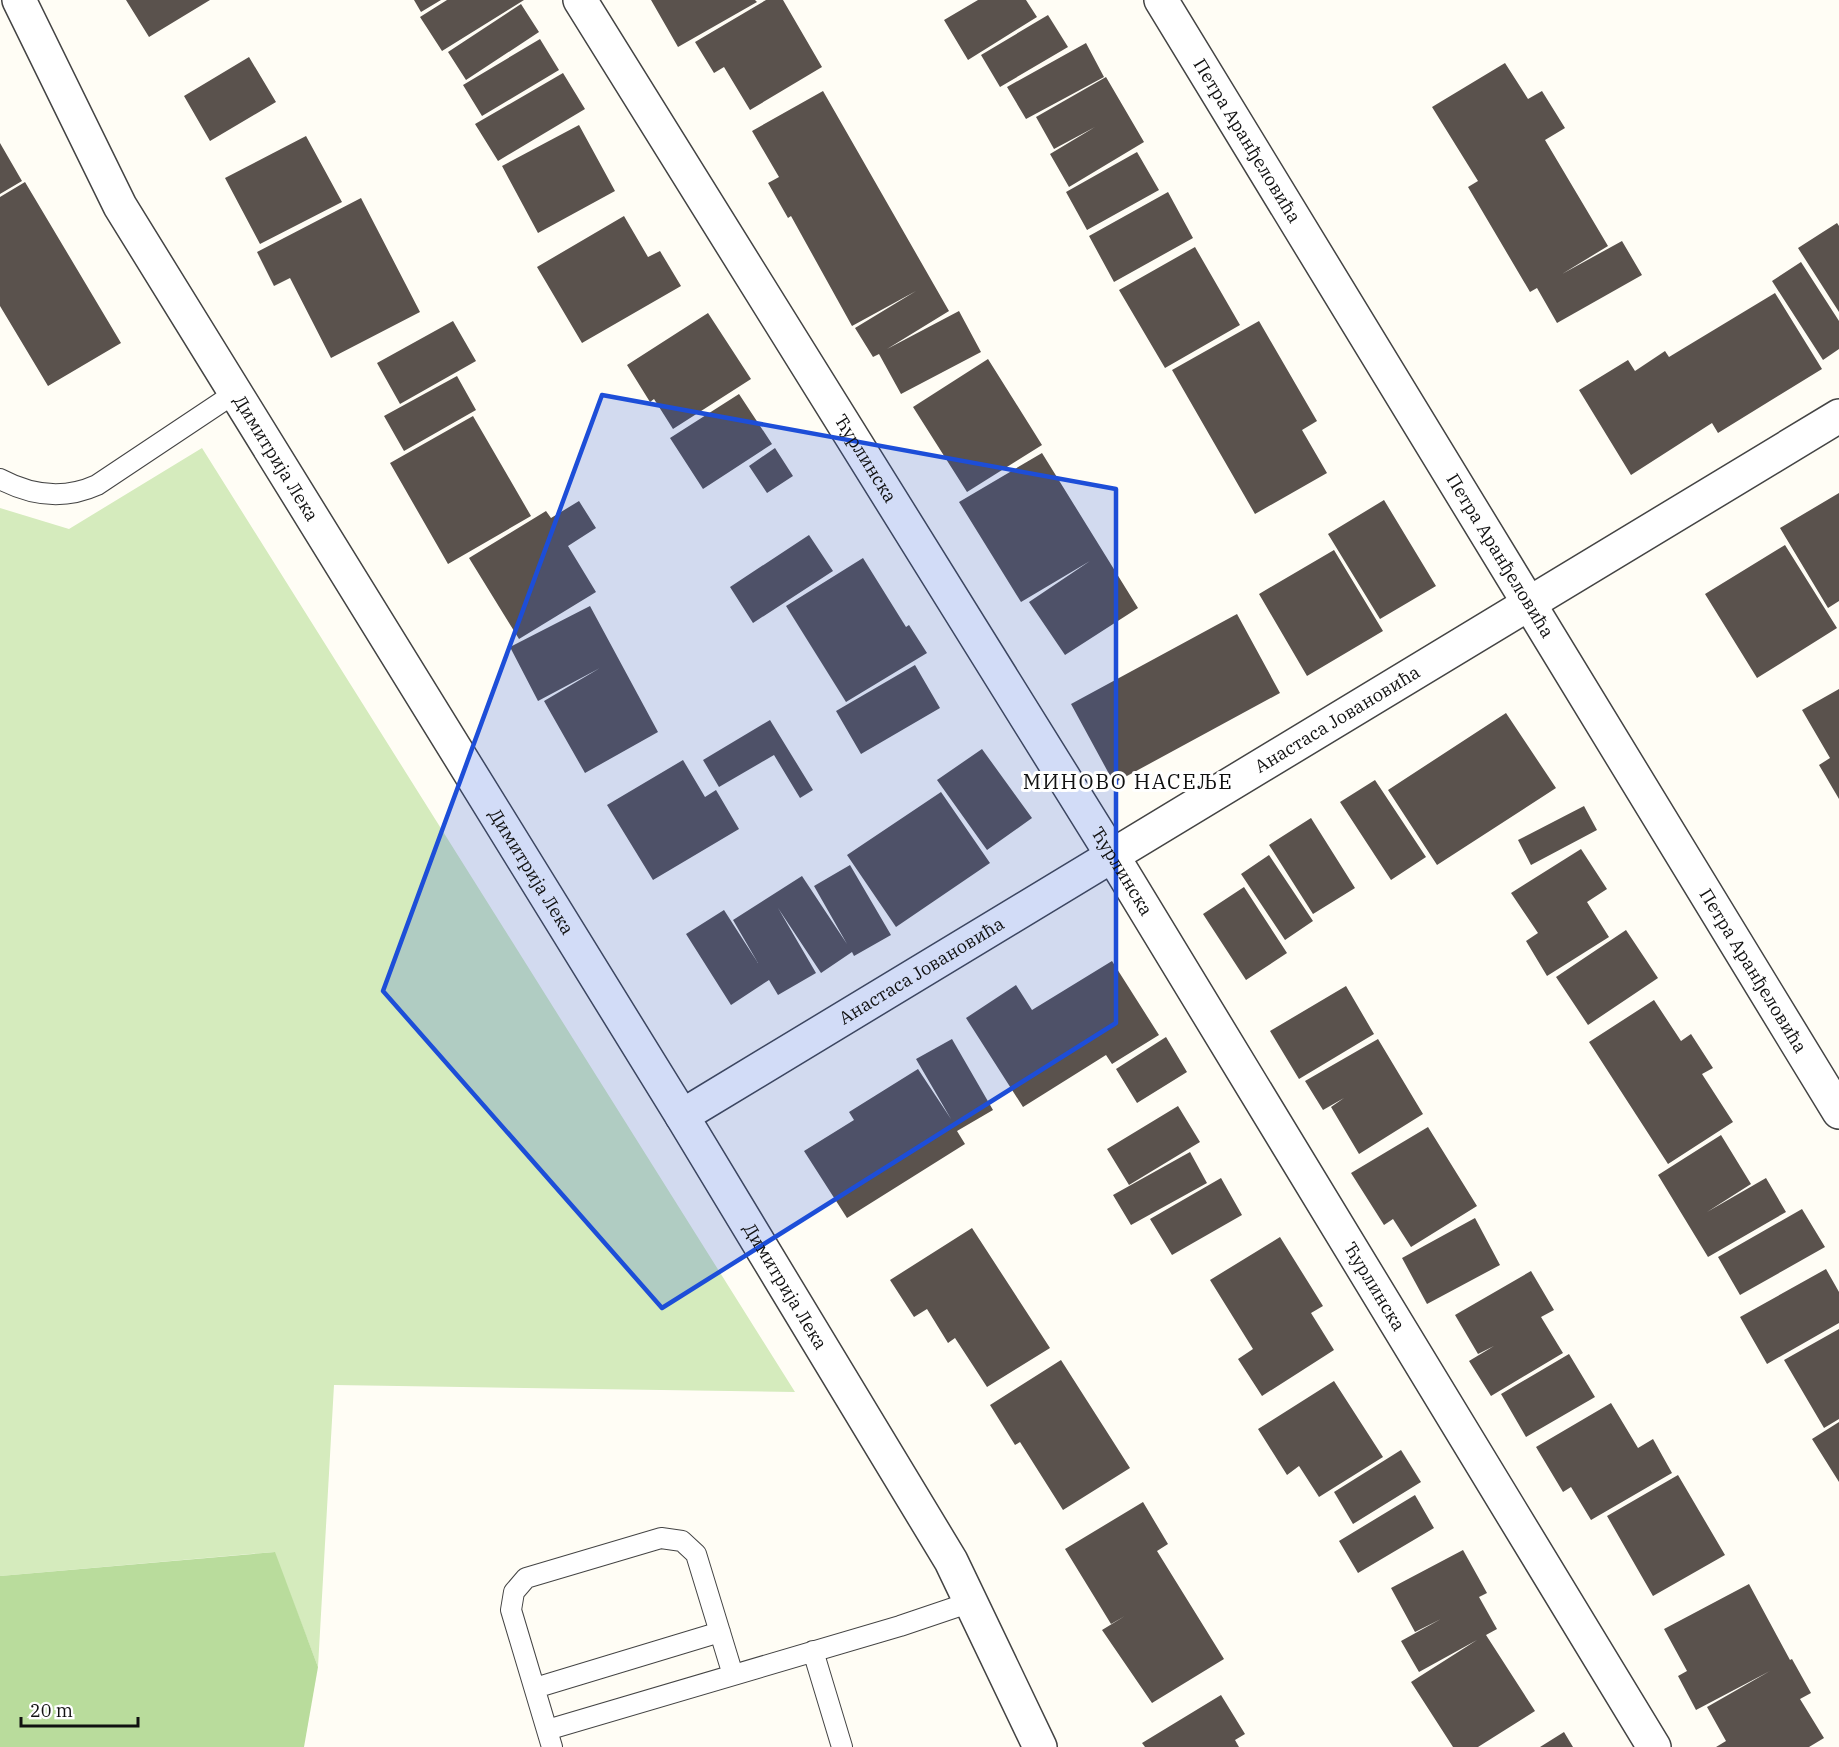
<svg xmlns="http://www.w3.org/2000/svg" width="1839" height="1747" font-family="'IBM Plex Serif',serif">
	<rect width="100%" height="100%" fill="#fffdf5"/>
	<path fill="#d5ebbd" d="M202,448L795,1392L334,1385L318,1667L274,1552L0,1576V508L69,529Z"/>
	<path fill="#b9dc9c" d="M275,1552L318,1667L304,1747H0V1576Z"/>
	<path fill="#5a524d" d="M126,0H210L149,37Z
		M414,0H441L421,12Z
		M447,0H524L442,51L420,17Z
		M651,0H755L757,2L678,47Z
		M766,0H783L822,67L750,110L724,67L714,73L695,42Z
		M978,0H1026L1037,17L968,60L944,20Z
		M521,4L539,32L466,80L448,52Z
		M1048,15L1068,47L1000,87L981,55Z
		M540,39L559,70L482,116L463,85Z
		M1086,43L1104,77L1026,119L1007,87Z
		M249,57L276,102L210,141L184,96Z
		M1505,63L1528,99L1542,91L1565,128L1545,140L1608,246L1562,274L1622,241L1642,275L1557,323L1537,288L1530,292L1468,187L1478,181L1432,107Z
		M563,73L585,109L498,161L475,124Z
		M1106,77L1144,142L1069,187L1050,154L1095,127L1054,149L1036,117Z
		M823,91L949,311L887,349L959,311L981,352L901,394L879,354L873,357L855,328L916,291L852,326L791,216L788,218L768,183L779,177L752,131Z
		M579,125L615,191L538,233L502,166Z
		M306,136L342,202L260,244L225,178Z
		M0,143L22,181L0,194Z
		M1137,152L1159,190L1087,230L1066,192Z
		M25,182L121,343L48,386L0,306V197Z
		M1168,192L1193,238L1114,282L1089,236Z
		M361,198L420,312L331,358L290,278L274,286L257,252Z
		M624,216L648,257L660,251L681,286L582,343L537,267Z
		M1837,223L1839,226V312L1798,248Z
		M1195,247L1240,325L1165,368L1119,290Z
		M1801,262L1839,321V349L1823,360L1772,281Z
		M1775,293L1822,369L1718,433L1712,423L1631,475L1579,390L1628,360L1635,371L1665,351L1669,357Z
		M708,313L751,379L673,429L654,399L650,402L627,365Z
		M453,321L476,361L400,404L377,363Z
		M1259,321L1317,421L1302,430L1327,473L1255,514L1172,370Z
		M988,359L1042,445L967,492L913,407Z
		M457,376L476,410L404,451L384,416Z
		M739,394L772,444L703,489L670,438Z
		M473,416L531,516L448,564L390,463Z
		M775,448L793,476L767,493L749,466Z
		M1042,453L1138,608L1065,655L1029,602L1090,561L1021,602L959,502Z
		M1839,493V601L1828,608L1780,528Z
		M1384,500L1436,586L1380,619L1328,534Z
		M579,501L596,528L568,546L596,592L519,639L469,558L546,511L551,518Z
		M809,535L833,571L753,623L730,587Z
		M1785,545L1837,628L1757,678L1705,594Z
		M1334,550L1383,631L1307,676L1259,594Z
		M863,558L906,627L909,625L927,653L846,702L786,606Z
		M590,606L658,732L585,773L544,701L600,668L538,701L510,647Z
		M1237,614L1280,693L1114,783L1071,704Z
		M915,665L940,708L861,754L836,711Z
		M1839,689V799L1819,765L1830,758L1802,710Z
		M1506,713L1556,788L1437,865L1388,790Z
		M770,720L813,790L800,798L774,755L719,787L703,760Z
		M982,749L1032,818L987,850L937,780Z
		M683,760L705,797L716,790L739,829L653,880L607,805Z
		M1375,780L1426,857L1391,880L1340,802Z
		M941,792L990,863L896,927L847,855Z
		M1584,806L1597,830L1531,865L1518,840Z
		M1311,818L1355,888L1313,914L1269,845Z
		M1581,849L1607,889L1587,902L1609,937L1547,976L1526,941L1538,933L1511,893Z
		M1269,855L1313,921L1285,940L1241,874Z
		M850,865L891,935L854,956L852,952L821,973L778,908L816,973L778,995L769,980L731,1005L686,934L724,910L758,963L733,920L802,876L847,944L814,886Z
		M1244,887L1287,953L1246,980L1203,914Z
		M1626,930L1658,978L1588,1025L1556,977Z
		M1112,961L1159,1035L1112,1064L1106,1055L1023,1107L966,1018L1016,985L1032,1010Z
		M1346,986L1374,1034L1299,1079L1270,1031Z
		M1654,1000L1681,1041L1691,1034L1713,1068L1702,1074L1733,1122L1668,1164L1589,1042Z
		M1166,1037L1187,1072L1137,1103L1116,1069Z
		M952,1039L993,1110L957,1131L965,1144L847,1218L804,1151L854,1120L849,1112L918,1069L951,1119L916,1059Z
		M1378,1039L1423,1114L1359,1154L1331,1107L1344,1098L1323,1110L1305,1081Z
		M1178,1106L1200,1142L1129,1185L1107,1149Z
		M1428,1127L1477,1206L1411,1247L1393,1219L1384,1225L1351,1173Z
		M1721,1135L1751,1184L1707,1212L1766,1178L1786,1212L1708,1257L1658,1175Z
		M1190,1152L1207,1183L1131,1225L1113,1195Z
		M1221,1178L1242,1215L1172,1255L1150,1219Z
		M1802,1209L1825,1247L1740,1295L1718,1257Z
		M1475,1218L1500,1265L1427,1304L1402,1258Z
		M972,1228L1050,1348L987,1387L955,1338L948,1343L927,1309L914,1317L890,1280Z
		M1280,1237L1323,1306L1311,1313L1334,1350L1262,1396L1238,1359L1253,1349L1210,1280Z
		M1826,1269L1839,1292V1323L1767,1364L1740,1317Z
		M1531,1271L1554,1310L1541,1317L1563,1353L1491,1396L1469,1361L1494,1346L1478,1354L1455,1315Z
		M1839,1329V1419L1824,1428L1784,1360Z
		M1569,1354L1595,1397L1526,1437L1501,1394Z
		M1061,1360L1130,1468L1063,1510L1020,1442L1015,1445L990,1405Z
		M1334,1381L1383,1457L1319,1497L1299,1466L1287,1475L1258,1429Z
		M1611,1403L1638,1448L1653,1439L1672,1473L1591,1520L1571,1487L1563,1492L1536,1447Z
		M1839,1422V1482L1812,1439Z
		M1401,1450L1421,1482L1353,1524L1334,1492Z
		M1678,1475L1725,1555L1653,1596L1607,1516Z
		M1415,1495L1434,1528L1358,1573L1339,1541Z
		M1143,1502L1168,1544L1157,1551L1224,1659L1152,1703L1102,1630L1125,1616L1111,1624L1065,1549Z
		M1463,1550L1487,1593L1479,1597L1497,1629L1486,1635L1535,1711L1478,1747H1453L1411,1682L1477,1640L1419,1672L1401,1641L1441,1619L1415,1632L1391,1588Z
		M1749,1584L1790,1660L1792,1659L1811,1693L1800,1699L1824,1738L1809,1747H1716L1726,1741L1707,1707L1770,1671L1696,1710L1678,1676L1687,1671L1664,1629Z
		M1221,1695L1245,1734L1235,1740L1239,1747H1145L1142,1743Z
		M1564,1732L1573,1747H1540Z"/>
	<g fill="none" stroke-linecap="round" stroke-linejoin="round">
		<g stroke="#444" stroke-width="22">
			<path id="lane" d="M0,479C32,496 64,500 97,485L235,393
				M813,1651L842,1747
				M535,1688L720,1632
				M547,1730L900,1626L971,1602
				M552,1747L511,1610L514,1592L526,1578L661,1538L682,1541L696,1554L733,1675"/>
		</g>
		<g stroke="#444" stroke-width="36">
			<g id="street">
				<path id="s1" d="M19,0L120,206L682,1116L951,1561L1040,1747"/>
				<path id="s2" d="M580,0L1112,855L1654,1747"/>
				<path id="s3" d="M1161,0L1839,1112"/>
				<path id="s4" d="M682,1116L1839,416"/>
			</g>
		</g>
		<use href="#lane" stroke="#fff" stroke-width="20"/>
		<use href="#street" stroke="#fff" stroke-width="33"/>
	</g>
	<path fill="#1d4ed8" fill-opacity="0.2" stroke="#1d4ed8" stroke-width="4.5" stroke-linejoin="round" d="M602,395L1116,489V1023L662,1308L383,991Z"/>
	<g text-anchor="middle" stroke-width="6" stroke-linejoin="round" paint-order="stroke">
		<g font-size="18" fill="#111" stroke="#fff">
			<text dy="6" stroke="none"><textPath href="#s3" startOffset="165">Петра Аранђеловића</textPath></text>
			<text dy="6" stroke="none"><textPath href="#s2" startOffset="540">Ћурлинска</textPath></text>
			<text dy="6" stroke="none"><textPath href="#s1" startOffset="526">Димитрија Лека</textPath></text>
			<text dy="6" stroke="none"><textPath href="#s3" startOffset="651">Петра Аранђеловића</textPath></text>
			<text dy="6" stroke="none"><textPath href="#s4" startOffset="766">Анастаса Јовановића</textPath></text>
			<text dy="6" stroke="none"><textPath href="#s2" startOffset="1026">Ћурлинска</textPath></text>
			<text dy="6" stroke="none"><textPath href="#s1" startOffset="1012">Димитрија Лека</textPath></text>
			<text dy="6" stroke="none"><textPath href="#s4" startOffset="280">Анастаса Јовановића</textPath></text>
			<text dy="6" stroke="none"><textPath href="#s3" startOffset="1137">Петра Аранђеловића</textPath></text>
			<text dy="6" stroke="none"><textPath href="#s2" startOffset="1512">Ћурлинска</textPath></text>
			<text dy="6" stroke="none"><textPath href="#s1" startOffset="1498">Димитрија Лека</textPath></text>
		</g>
		<g font-size="21" letter-spacing="1.5" fill="#111" stroke="#fff">
			<text x="1128" y="789">МИНОВО НАСЕЉЕ</text>
		</g>
	</g>
	<path d="M21 1717v9h117v-9" fill="none" stroke="#111111" stroke-width="3"/>
	<text x="30" y="1717" font-size="18" fill="#111111" stroke="#ffffff" stroke-width="4.5" paint-order="stroke">20 m</text>
</svg>
